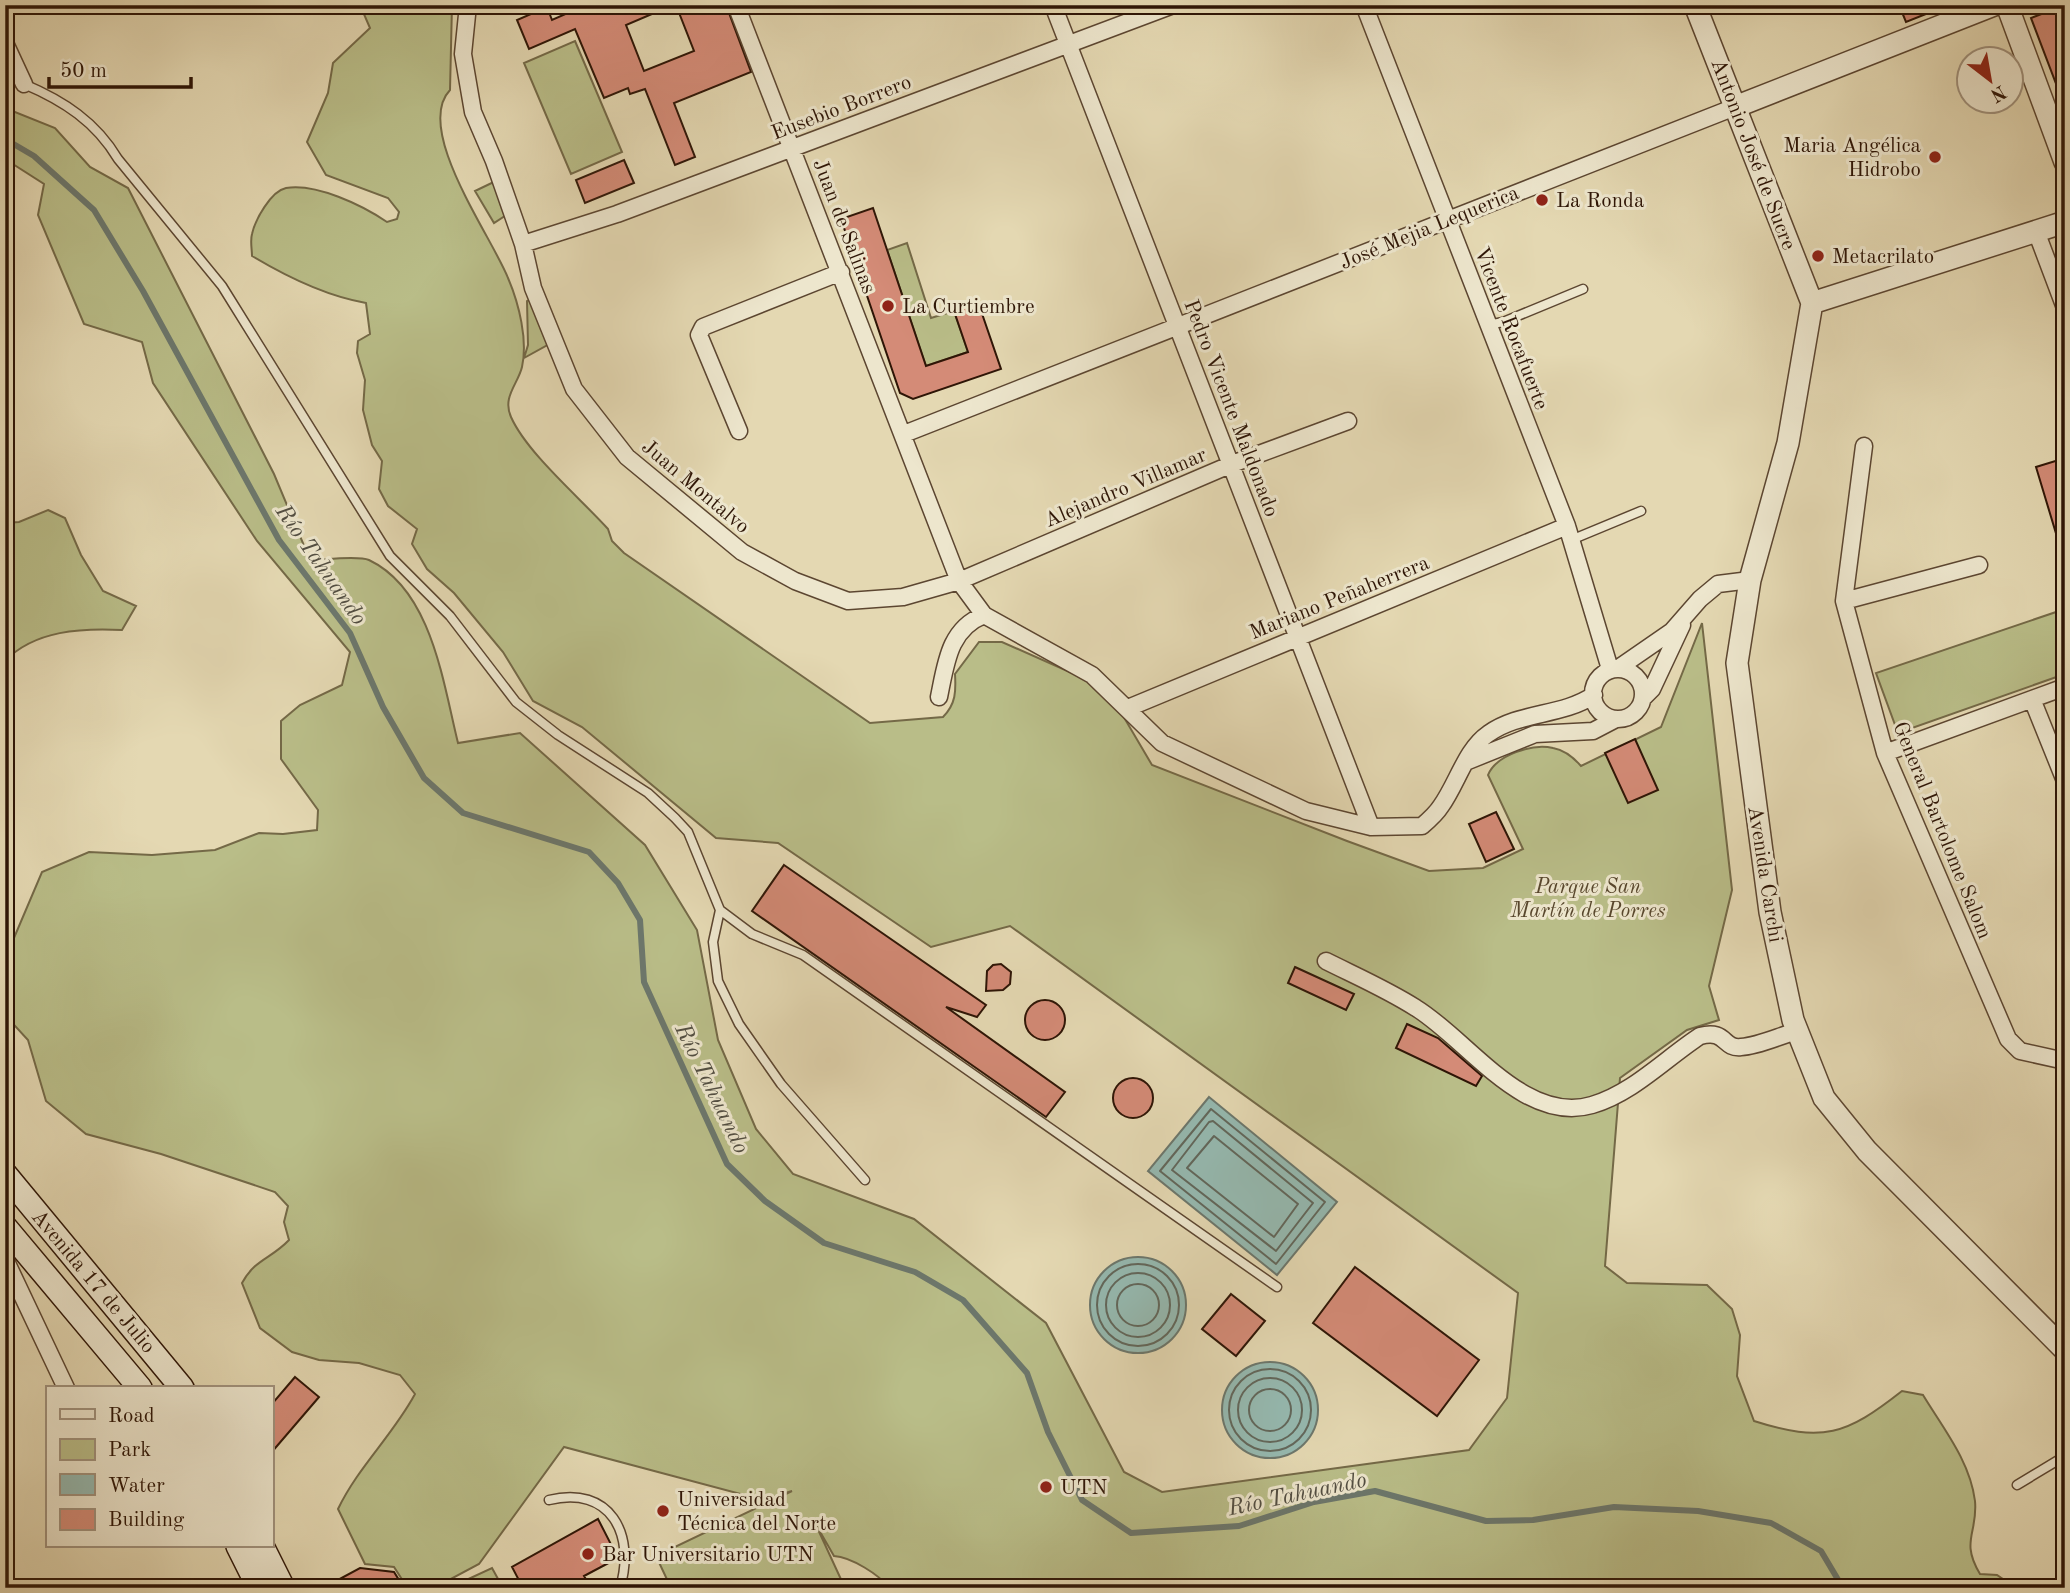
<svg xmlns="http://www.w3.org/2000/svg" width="2070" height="1593" font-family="'Old Standard TT',serif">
	<rect width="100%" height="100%" fill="#e4d8b2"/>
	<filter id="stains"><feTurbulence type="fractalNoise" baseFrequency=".00286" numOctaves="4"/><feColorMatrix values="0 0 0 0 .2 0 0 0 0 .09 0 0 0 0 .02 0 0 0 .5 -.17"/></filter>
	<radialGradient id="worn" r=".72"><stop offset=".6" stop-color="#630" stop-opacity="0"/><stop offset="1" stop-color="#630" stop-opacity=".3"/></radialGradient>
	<path fill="#b9bd88" stroke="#746947" stroke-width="2" d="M360,5H452L450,90C413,129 492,237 508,278C519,304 528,340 522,367C518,384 502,397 511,417C527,453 580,498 608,529L612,541L624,553L870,723L943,717C956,704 956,691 955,674L979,642H1002L1090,681L1122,714L1152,765L1347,841L1429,871L1483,868L1523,849L1488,775C1496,755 1533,743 1553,748C1564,750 1574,758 1581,766L1661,727L1702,623L1732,890L1709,986L1719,1020L1687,1030L1620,1078L1605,1266L1627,1283L1707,1285L1732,1309L1740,1335L1737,1376L1754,1421C1823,1443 1846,1435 1902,1391L1923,1395C1943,1428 1970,1461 1975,1501C1978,1533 1960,1541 1980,1574L1997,1575L2016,1588H889C880,1575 851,1557 834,1556L815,1523L845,1588H671L656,1556L792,1491L763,1500L564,1447L479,1564L434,1588L405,1584L394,1567L365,1564L338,1509C358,1467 393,1435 415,1394L400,1375L359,1363L319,1360L292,1352L260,1328L242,1283C255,1259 271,1259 289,1240L284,1222L288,1206L275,1192L161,1154L86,1134L46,1101L28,1040L5,1015V959L42,872L89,852L152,855L215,850L259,833L283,834L317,830L318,810L281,759V721L300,705L342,685L350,652L257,541L153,383L142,342L84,324L38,215L44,184L5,159V108L55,128L90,167L128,188L274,474L310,560C323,560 358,555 369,560C432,590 443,683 458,743L520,733L645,845L697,930L718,1040L756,1129L793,1174L914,1219L1046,1323L1124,1472L1162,1492L1469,1450L1507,1398L1518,1293L1010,926L931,947L778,843L716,838L582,727L533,701L503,652L454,593L427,569L412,544L417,529L388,506L379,489L382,461L372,445L363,410L365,380L357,353L358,341L370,334L366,303C325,296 287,277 252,256C252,249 250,241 252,234C255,220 271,191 286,188C316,183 362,205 387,222L397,219L399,212L388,198L326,175L307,142L328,93L333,63L370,28Z
		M575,41L622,152L571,174L524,63Z
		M500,179L511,212L494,223L475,191Z
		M907,243L931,318L954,311L968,352L926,366L887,250Z
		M531,299L551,343L524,358L528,345L527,301Z
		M48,510L65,518L81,555L103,591L136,606L122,630C82,628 35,630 5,661V523L19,522Z
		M2065,609V674L1898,733L1876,673Z
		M492,1568L503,1588H449Z"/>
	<path fill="#95b9b0" stroke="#6c776c" stroke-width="2" d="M1209,1097L1337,1202L1277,1275L1148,1171Z
		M1090 1305a48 48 0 1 1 96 0a48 48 0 1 1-96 0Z
		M1222 1410a48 48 0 1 1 96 0a48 48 0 1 1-96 0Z"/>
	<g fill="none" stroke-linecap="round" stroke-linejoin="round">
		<path stroke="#62675b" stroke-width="2" d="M1211,1109L1325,1202L1276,1264L1160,1171Z
			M1213,1121L1313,1203L1276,1251L1172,1170L1209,1122Z
			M1214,1136L1298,1204L1274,1237L1187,1168Z
			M1097 1305a41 41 0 1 1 82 0a41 41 0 1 1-82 0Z
			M1106 1305a32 32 0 1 1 64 0a32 32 0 1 1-64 0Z
			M1117 1305a21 21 0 1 1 42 0a21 21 0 1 1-42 0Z
			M1229 1410a41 41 0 1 1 82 0a41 41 0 1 1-82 0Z
			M1238 1410a32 32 0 1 1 64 0a32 32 0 1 1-64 0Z
			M1249 1410a21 21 0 1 1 42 0a21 21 0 1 1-42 0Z"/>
		<path stroke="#6c776c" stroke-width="6" d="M5,139L34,156L94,210L143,291L279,540L350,633L383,707L424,778L463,813L589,852L618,883L640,920L644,982L727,1164L765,1201L824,1243L915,1272L963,1300L1027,1373L1048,1432L1082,1500L1131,1533L1239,1526L1314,1502L1375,1491L1486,1521L1533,1520L1614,1507L1698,1511L1771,1523L1821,1551L1843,1588"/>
	</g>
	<path fill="#d48b77" stroke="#2e1506" stroke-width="2" d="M586,5H673L626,25L644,71L694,51L676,5H726L751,72L674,103L695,157L675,165L645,89L630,94L628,88L604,98L575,29L529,49L517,20L547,7L552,20Z
		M1899,5H1946V6L1906,22Z
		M2065,5V102H2063L2031,18Z
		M624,160L634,183L585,203L576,180Z
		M873,208L926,366L968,352L954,311L978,302L1001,369L913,399L900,393L841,219Z
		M2065,458V549L2061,550L2036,467Z
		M1635,739L1658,790L1628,803L1605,753Z
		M1496,812L1514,849L1486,862L1469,824Z
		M784,865L986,1005L977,1017L946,1007L1065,1092L1046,1117L752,911Z
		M1001,964L1011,972L1010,984L1003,990L986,991L987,971L993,965Z
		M1295,967L1354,994L1346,1010L1288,983Z
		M1025 1020a20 20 0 1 1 40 0a20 20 0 1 1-40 0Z
		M1407,1024L1438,1038L1482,1076L1476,1086L1396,1048Z
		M1113 1098a20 20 0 1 1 40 0a20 20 0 1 1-40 0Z
		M1355,1267L1479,1360L1437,1416L1313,1323Z
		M1231,1294L1265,1321L1236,1356L1202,1329Z
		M295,1377L319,1397L271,1453V1405Z
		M598,1519L618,1558L584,1576L591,1588H523L512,1567Z
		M360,1568L394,1572L404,1588H323Z"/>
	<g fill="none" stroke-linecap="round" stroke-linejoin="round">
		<g stroke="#5c4631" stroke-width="11">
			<path id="service" d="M24,84C64,101 96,122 118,159L222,286L390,556L450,616L516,702L558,735L648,793L675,818L688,832L720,910L752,934L803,955L1277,1287
				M1488,325L1503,322L1583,289
				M1571,540L1641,511
				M720,910L713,942L718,981L739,1024L781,1084L865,1180
				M2017,1485L2065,1456
				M549,1500C610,1485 636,1534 620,1588"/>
		</g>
		<g stroke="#5c4631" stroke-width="19">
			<path id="minor" d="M468,5L463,54L473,112L494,161L523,244L533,288L574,389L627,457L742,552L795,581L848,601L903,597L959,581L1232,464L1348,421
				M736,5L959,581L984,615L1092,675L1162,743L1306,811L1371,827L1422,826C1429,820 1436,814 1441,806C1457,784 1466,749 1488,734C1520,711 1561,717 1594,695
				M1053,5L1371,827
				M1364,5L1567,526L1610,669
				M5,43L24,84
				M2036,231L2065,308
				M523,244L617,214L1173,5
				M739,431L699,335L703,327L841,272
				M904,434L1735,107
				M1864,446L1844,601L1885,753L2008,1039L2020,1051L2065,1061
				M1844,601L1979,565
				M1617,669L1672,631L1700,599L1718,584L1750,580
				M1593 694a25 25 0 1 1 50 0a25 25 0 1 1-50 0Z
				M939,697C946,663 949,629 984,615
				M1643,698L1652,689L1682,625
				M2032,699L2065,781
				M1128,708L1567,526
				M1885,753L2065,687
				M1468,761L1535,734L1593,731L1616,719
				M1326,961C1356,976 1388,990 1416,1008C1467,1039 1524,1125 1592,1105C1633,1093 1666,1058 1700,1036C1727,1029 1722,1049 1741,1047C1759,1046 1779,1036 1797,1031
				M5,1259L66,1388"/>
		</g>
		<g stroke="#5c4631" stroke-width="24">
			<path id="tertiary" d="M1695,5L1812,303
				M2007,5L2065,162
				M1735,107L1994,5
				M1812,303L1788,443L1750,580L1737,663L1770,912L1793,1020L1824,1098L1867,1151L2065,1350
				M1812,303L2065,222"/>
		</g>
		<g stroke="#2e1506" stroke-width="26">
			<path id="secondary" d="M5,1174L182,1388
				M5,1227L140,1388
				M238,1546L259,1588
				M262,1546L283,1588"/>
		</g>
		<use href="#service" stroke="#ede6cd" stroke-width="8"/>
		<use href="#minor" stroke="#ede6cd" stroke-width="16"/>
		<use href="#tertiary" stroke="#ede6cd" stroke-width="21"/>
		<use href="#secondary" stroke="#ede6cd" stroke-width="23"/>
	</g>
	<g fill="#8f2418" stroke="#ede6cd" stroke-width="2.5">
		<circle cx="1935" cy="157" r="7"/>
		<circle cx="1542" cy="200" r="7"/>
		<circle cx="1818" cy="256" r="7"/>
		<circle cx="888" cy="306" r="7"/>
		<circle cx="1046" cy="1487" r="7"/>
		<circle cx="663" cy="1511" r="7"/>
		<circle cx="588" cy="1554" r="7"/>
	</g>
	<g text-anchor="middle" stroke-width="6" stroke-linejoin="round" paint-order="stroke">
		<g font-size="21" fill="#2e1506" stroke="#ede6cd">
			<text transform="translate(841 107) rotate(-21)" y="7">Eusebio Borrero</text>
			<text transform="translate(1754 154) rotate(69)" y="7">Antonio José de Sucre</text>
			<text transform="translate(845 226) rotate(69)" y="7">Juan de Salinas</text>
			<text transform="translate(1429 227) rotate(-22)" y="7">José Mejia Lequerica</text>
			<text transform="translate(1512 328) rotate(69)" y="7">Vicente Rocafuerte</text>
			<text transform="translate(1232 408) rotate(69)" y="7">Pedro Vicente Maldonado</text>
			<text transform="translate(696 486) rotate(40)" y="7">Juan Montalvo</text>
			<text transform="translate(1125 487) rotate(-23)" y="7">Alejandro Villamar</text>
			<text transform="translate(1339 597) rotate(-22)" y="7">Mariano Peñaherrera</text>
			<text transform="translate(1943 830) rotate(68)" y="7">General Bartolome Salom</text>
			<text transform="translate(1766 874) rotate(81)" y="7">Avenida Carchi</text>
			<text transform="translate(94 1281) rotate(50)" y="7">Avenida 17 de Julio</text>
		</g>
		<g font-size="21" fill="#2e1506" stroke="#ede6cd" text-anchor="start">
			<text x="1921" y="152" text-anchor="end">Maria Angélica<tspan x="1921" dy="24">Hidrobo</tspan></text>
			<text x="1556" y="207">La Ronda</text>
			<text x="1832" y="263">Metacrilato</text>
			<text x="902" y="313">La Curtiembre</text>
			<text x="1060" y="1494">UTN</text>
			<text x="677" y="1506">Universidad<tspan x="677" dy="24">Técnica del Norte</tspan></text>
			<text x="602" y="1561">Bar Universitario UTN</text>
		</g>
		<g font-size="21" font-style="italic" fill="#58472d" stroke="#ede6cd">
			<text x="1588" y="893">Parque San<tspan x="1588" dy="24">Martín de Porres</tspan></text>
		</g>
		<g font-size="23" font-style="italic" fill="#524e42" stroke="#ede6cd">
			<text transform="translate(322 564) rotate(55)" y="8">Río Tahuando</text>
			<text transform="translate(713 1088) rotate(64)" y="8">Río Tahuando</text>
			<text transform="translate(1297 1493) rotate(-12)" y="8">Río Tahuando</text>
		</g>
	</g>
	<rect width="2070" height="1593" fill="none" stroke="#e4d8b2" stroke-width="28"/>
	<rect x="7" y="7" width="2056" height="1579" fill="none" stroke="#2e1506" stroke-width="3.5"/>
	<rect x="14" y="14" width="2042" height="1565" fill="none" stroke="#2e1506" stroke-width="2"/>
	<rect x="46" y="1386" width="228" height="161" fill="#ede6cd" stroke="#a1927d" stroke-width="2"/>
	<rect x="60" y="1409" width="35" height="10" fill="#ede6cd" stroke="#a1927d" stroke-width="2"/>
	<text x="108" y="1422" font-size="21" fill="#2e1506">Road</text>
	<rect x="60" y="1439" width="35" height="21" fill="#b9bd88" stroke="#a1927d" stroke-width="2"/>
	<text x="108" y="1456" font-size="21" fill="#2e1506">Park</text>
	<rect x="60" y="1474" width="35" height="21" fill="#95b9b0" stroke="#a1927d" stroke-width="2"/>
	<text x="108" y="1492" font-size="21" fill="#2e1506">Water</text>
	<rect x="60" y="1509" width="35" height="21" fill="#d48b77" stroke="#a1927d" stroke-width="2"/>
	<text x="108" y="1526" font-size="21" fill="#2e1506">Building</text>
	<g transform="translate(1990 80) rotate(149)"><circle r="33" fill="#ede6cd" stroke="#a1927d" stroke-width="2"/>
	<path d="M0-5L12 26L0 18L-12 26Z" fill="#8f2418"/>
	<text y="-10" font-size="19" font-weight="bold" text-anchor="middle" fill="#2e1506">N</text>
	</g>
	<path d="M49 77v10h142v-10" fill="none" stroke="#2e1506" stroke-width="3.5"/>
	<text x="60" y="77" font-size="21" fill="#2e1506" stroke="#ede6cd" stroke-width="5" paint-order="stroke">50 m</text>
	<rect width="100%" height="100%" filter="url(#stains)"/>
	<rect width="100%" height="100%" fill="url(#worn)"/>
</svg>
